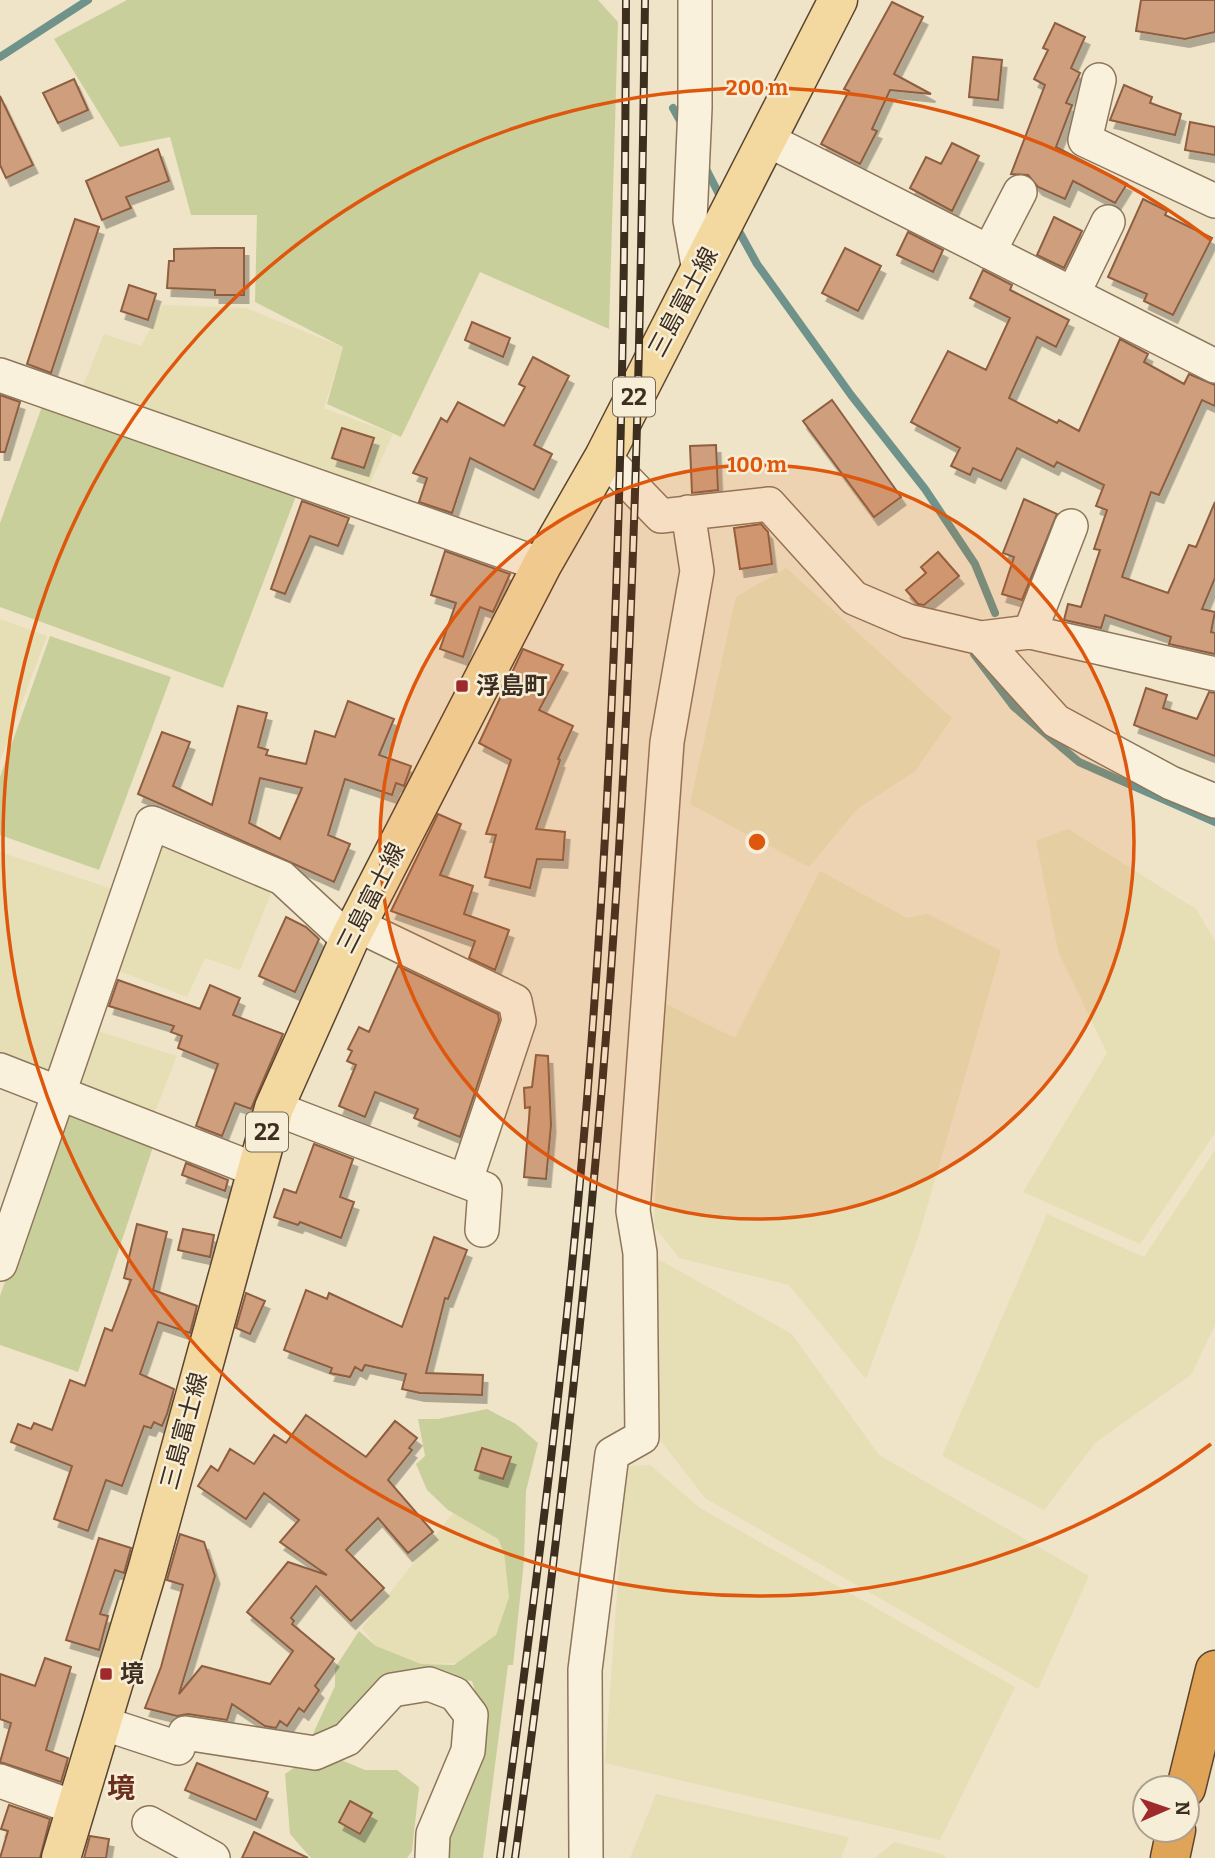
<svg xmlns="http://www.w3.org/2000/svg" width="1215" height="1858" font-family="Bitter,'Noto Sans JP',serif">
	<defs>
		<filter id="shadow"><feDropShadow dx="4.5" dy="8" stdDeviation="0" flood-color="#0004"/></filter>
	</defs>
	<rect width="100%" height="100%" fill="#f0e4c8"/>
	<path fill="#e6deb5" d="M163,305L246,308L343,347L324,408L393,434L367,490L80,393L104,334L141,346Z
		M786,568L952,718L915,771L857,809L809,867L690,804L736,597Z
		M0,619L47,636L0,761Z
		M1068,829L1196,909L1215,941V1133L1140,1244L1023,1192L1107,1053L1058,951L1036,841Z
		M154,830L277,879L240,970L205,958L187,997L111,968Z
		M0,852L122,892L54,1081L0,1061Z
		M820,871L907,918L927,914L1001,951L919,1235L866,1379L789,1285L679,1258L654,1226L664,1003L735,1038Z
		M85,1027L177,1056L151,1122L68,1088Z
		M1215,1150V1325L1191,1375L1096,1442L1044,1510L942,1456L1047,1214L1144,1257Z
		M658,1259L792,1334L879,1455L1089,1576L1038,1689L705,1498L654,1432Z
		M650,1465L700,1508L1015,1687L940,1840L605,1763L626,1466Z
		M453,1513L498,1539L504,1554L509,1597L496,1635L458,1663L421,1664L376,1646L362,1628Z
		M656,1794L849,1837L841,1858H630Z
		M894,1842L941,1854L947,1858H875Z"/>
	<path fill="#c9cf9b" d="M127,0H598L618,22L609,329L480,272L401,437L327,404L343,347L255,302L257,215H191L170,137L120,147L54,39Z
		M44,401L296,496L223,688L0,607V523Z
		M50,636L171,677L99,870L0,835V777Z
		M65,1111L156,1138L78,1372L0,1345V1296Z
		M487,1409L516,1424L538,1443L526,1491L524,1561L513,1665H508L483,1858H436L483,1720L472,1681L422,1678L324,1741L311,1738L335,1686V1668L359,1631L376,1646L421,1664L454,1665L496,1635L509,1597L504,1553L498,1539L448,1510L427,1490L416,1464L425,1456L418,1419H438Z
		M334,1757L365,1770H397L419,1787L412,1851L407,1858H311L290,1834L285,1774L305,1760Z"/>
	<g fill="none" stroke-linecap="round" stroke-linejoin="round">
		<path stroke="#6f938a" stroke-width="8" d="M0,57L88,0
			M673,108L683,126
			M704,165L722,200
			M735,224L757,264L851,395L925,489L975,564L995,613
			M974,654L1014,707L1079,762L1215,822"/>
	</g>
	<path fill="#cf9f7d" stroke="#8d5f41" stroke-width="2" fill-rule="evenodd" filter="url(#shadow)" d="M1141,0H1215V32L1185,39L1136,31Z
		M892,2L923,17L894,74L931,94L890,90L872,129L877,131L860,164L821,144L849,91L844,89Z
		M1055,23L1085,37L1071,68L1080,73L1066,103L1072,105L1056,147L1127,184L1115,203L1073,181L1065,199L1038,187L1028,175L1011,174L1045,85L1034,79L1048,50L1043,48Z
		M973,57L1002,60L998,100L969,97Z
		M74,79L88,110L58,123L43,93Z
		M1124,85L1152,97L1150,103L1181,114L1175,135L1110,120Z
		M0,96L33,165L6,178L0,165Z
		M1190,122L1215,127V155L1185,150Z
		M952,143L979,156L952,211L910,188L926,157L941,164Z
		M158,149L169,181L126,197L131,208L102,220L86,181Z
		M1143,199L1167,211L1165,215L1212,238L1173,315L1144,301L1147,294L1108,277Z
		M1054,217L1082,231L1064,268L1037,255Z
		M75,219L99,227L51,373L27,364Z
		M908,232L943,250L933,272L897,255Z
		M215,248H244V295H215V290L167,288L169,261H174V249Z
		M845,248L881,266L858,311L822,293Z
		M983,270L1012,285L1010,290L1069,320L1056,347L1037,337L1009,398L1057,423L1059,420L1079,431L1120,339L1148,354L1144,362L1184,384L1189,374L1215,385V406L1202,400L1159,495L1151,492L1122,577L1168,593L1189,545L1196,547L1215,502V578L1202,609L1215,612L1211,632L1215,633V654L1169,644L1171,637L1105,615L1101,628L1064,620L1068,604L1081,607L1100,550L1094,549L1107,510L1096,506L1104,485L1057,462L1054,467L1017,448L1001,481L973,468L970,475L951,466L960,448L911,422L948,351L986,370L1010,318L970,298Z
		M129,285L156,294L148,320L121,311Z
		M472,322L510,338L503,357L465,340Z
		M533,357L569,376L534,445L552,454L534,490L470,458L452,513L419,502L427,478L413,473L441,418L447,422L458,402L504,426L525,387L519,384Z
		M0,395L20,402L5,452H0Z
		M832,400L901,497L874,517L803,421Z
		M342,428L374,438L364,468L332,458Z
		M716,445L718,490L692,493L690,446Z
		M1024,499L1057,514L1022,600L1002,594L1014,557L1003,553Z
		M302,501L349,518L338,546L310,536L285,594L271,589Z
		M761,524L768,532L772,564L740,569L734,528Z
		M445,551L510,574L493,612L480,607L463,657L440,649L456,603L431,595Z
		M938,552L959,576L924,605L918,604L906,590L926,573L921,567Z
		M523,649L563,665L539,710L573,726L558,759L560,760L536,829L565,832L563,860L537,859L530,888L485,877L496,835L486,834L511,760L479,743Z
		M1146,688L1167,695L1163,708L1197,719L1209,692L1215,693V756L1134,725Z
		M348,701L394,719L379,755L411,766L404,786L396,783L392,795L345,779L328,835L350,844L334,882L138,794L162,732L190,742L173,786L212,805L238,706L267,713L258,747L268,750L266,755L306,764L315,731L335,737ZM260,778L302,788L280,839L249,823Z
		M438,814L461,824L440,875L473,886L464,914L509,930L495,970L469,958L475,941L391,911Z
		M286,917L306,927L319,939L295,992L259,976Z
		M398,966L498,1014L499,1020L460,1137L414,1118L418,1109L375,1092L365,1117L339,1106L356,1065L347,1061L352,1051L348,1049L359,1027L369,1032Z
		M118,980L200,1009L210,985L240,998L233,1015L283,1034L251,1109L235,1103L222,1136L196,1126L218,1064L178,1048L182,1036L171,1032L174,1026L109,1006Z
		M536,1055L548,1056L551,1125L546,1179L524,1177L530,1107L525,1108L524,1088L532,1087Z
		M314,1144L353,1159L340,1197L354,1202L341,1238L300,1222L298,1225L274,1217L284,1189L296,1193Z
		M186,1163L228,1180L225,1191L182,1175Z
		M137,1224L167,1232L153,1290L197,1306L190,1333L158,1322L140,1374L174,1389L167,1414L162,1426L154,1422L151,1428L144,1426L122,1486L106,1480L88,1531L54,1519L72,1466L11,1442L18,1424L31,1429L34,1423L52,1430L70,1380L85,1386L105,1328L112,1331L131,1280L124,1278Z
		M183,1229L214,1235L210,1257L178,1250Z
		M434,1237L467,1250L448,1299L445,1298L426,1373L483,1375L482,1395L420,1393L402,1389L406,1374L365,1365L362,1371L355,1367L350,1377L330,1373L332,1368L284,1350L306,1290L327,1299L329,1293L402,1327Z
		M246,1293L265,1301L250,1334L236,1328Z
		M306,1415L366,1457L395,1421L417,1438L409,1448L412,1450L388,1480L433,1532L408,1553L378,1518L346,1550L384,1588L351,1621L316,1586L291,1618L294,1621L292,1624L334,1659L315,1686L319,1690L304,1712L299,1708L287,1726L280,1721L276,1728L265,1726L232,1704L227,1720L188,1714L177,1716L145,1708L161,1667L183,1585L167,1580L180,1534L204,1542L215,1576L179,1694L202,1666L270,1684L293,1651L247,1612L288,1562L327,1575L280,1542L299,1520L264,1493L246,1519L198,1486L211,1466L218,1471L230,1449L254,1464L274,1435L286,1443Z
		M482,1448L511,1457L503,1479L475,1470Z
		M99,1538L131,1548L124,1573L115,1570L100,1614L108,1616L99,1650L66,1640Z
		M45,1658L71,1667L46,1750L68,1758L61,1782L0,1762L11,1723L0,1719V1674L35,1686Z
		M197,1763L268,1792L256,1820L185,1790Z
		M350,1801L372,1813L360,1834L339,1822Z
		M9,1805L50,1819L40,1858H0L8,1831L1,1829Z
		M254,1832L308,1858H242Z
		M90,1836L109,1839L106,1858H84Z"/>
	<g fill="none" stroke-linecap="round" stroke-linejoin="round">
		<g stroke="#8d765c" stroke-width="36">
			<path id="minor" d="M695,0V108L690,220L699,271
				M1099,80L1085,140L1215,201
				M766,139L1215,366
				M989,252L1020,192
				M1073,294L1108,222
				M0,375L542,565
				M604,457L661,516L769,504L854,598L908,621L981,638L1030,632L1215,674
				M1030,632L1071,526
				M981,638L1056,721L1171,783L1215,801
				M357,925L515,1001L519,1021L466,1180
				M0,1070L256,1170
				M274,1108L485,1189L482,1230
				M0,1264L152,823L282,878L349,940
				M102,1723L178,1748
				M185,1733L315,1753L347,1739L392,1690L429,1684L455,1694L471,1715L468,1751L433,1834L432,1858
				M0,1781L76,1808
				M149,1823L213,1858
				M586,1858L585,1670L612,1454L642,1437L640,1253L633,1211L667,742L697,571L688,512"/>
		</g>
		<g stroke="#5b4430" stroke-width="41">
			<path id="major" d="M61,1858L147,1571L274,1108L349,940L542,565L604,457L838,0"/>
		</g>
		<g stroke="#5b4430" stroke-width="41">
			<path id="highway" d="M1186,1788L1215,1670
				M1170,1858L1176,1830"/>
		</g>
		<use href="#minor" stroke="#faf1dc" stroke-width="33"/>
		<use href="#major" stroke="#f3d9a0" stroke-width="38"/>
		<use href="#highway" stroke="#e0a458" stroke-width="38"/>
		<g stroke="#3d2e20" stroke-width="8">
			<path id="rail" d="M500,1858C536,1588 571,1320 591,1048C618,700 625,349 626,0
				M515,1858C558,1548 593,1239 614,927C635,619 641,309 645,0"/>
		</g>
		<use href="#rail" stroke="#f7eed8" stroke-width="5" stroke-dasharray="16" stroke-linecap="butt"/>
	</g>
	<circle cx="757" cy="842" r="377" fill="#df570d" fill-opacity=".12"/>
	<g fill="none" stroke="#df570d" stroke-width="3.5">
		<circle cx="757" cy="842" r="377"/>
		<path d="M1211 1444A754 754 0 1 1 1211 240"/>
	</g>
	<g fill="#9e2a2b" stroke="#f7eed8" stroke-width="2.5">
		<rect x="455" y="679" width="14" height="14" rx="3.5"/>
		<rect x="99" y="1667" width="14" height="14" rx="3.5"/>
	</g>
	<g text-anchor="middle" stroke-width="5" stroke-linejoin="round" paint-order="stroke">
		<g fill="#f7eed8" stroke="#756857" stroke-width="2">
			<rect x="613" y="377.5" width="42" height="39" rx="5"/>
			<rect x="246" y="1112.5" width="42" height="39" rx="5"/>
		</g>
		<g font-size="23" font-weight="bold" fill="#3d2e20">
			<text x="634" y="405">22</text>
			<text x="267" y="1140">22</text>
		</g>
		<g font-size="24" fill="#3d2e20" stroke="#f7eed8">
			<text transform="translate(683 302) rotate(-62)" y="8">三島富士線</text>
			<text transform="translate(371 898) rotate(-63)" y="8">三島富士線</text>
			<text transform="translate(184 1431) rotate(-75)" y="8">三島富士線</text>
		</g>
		<g font-size="24" font-weight="bold" fill="#3d2e20" stroke="#f7eed8" text-anchor="start">
			<text x="476" y="694">浮島町</text>
			<text x="120" y="1682">境</text>
		</g>
		<g font-size="28" font-weight="bold" fill="#6b2e1e" stroke="#f7eed8">
			<text x="121" y="1798">境</text>
		</g>
	</g>
	<circle cx="757" cy="842" r="10" fill="#df570d" stroke="#f7eed8" stroke-width="3.5"/>
	<g font-size="21" text-anchor="middle" font-weight="bold" fill="#df570d" stroke="#f7eed8" stroke-width="5" stroke-linejoin="round" paint-order="stroke">
		<text x="757" y="95">200 m</text>
		<text x="757" y="472">100 m</text>
	</g>
	<g transform="translate(1166 1809) rotate(88)"><circle r="33" fill="#f7eed8" stroke="#ada18e" stroke-width="2"/>
	<path d="M0-5L12 26L0 18L-12 26Z" fill="#9e2a2b"/>
	<text y="-10" font-size="19" font-weight="bold" text-anchor="middle" fill="#3d2e20">N</text>
	</g>
</svg>
